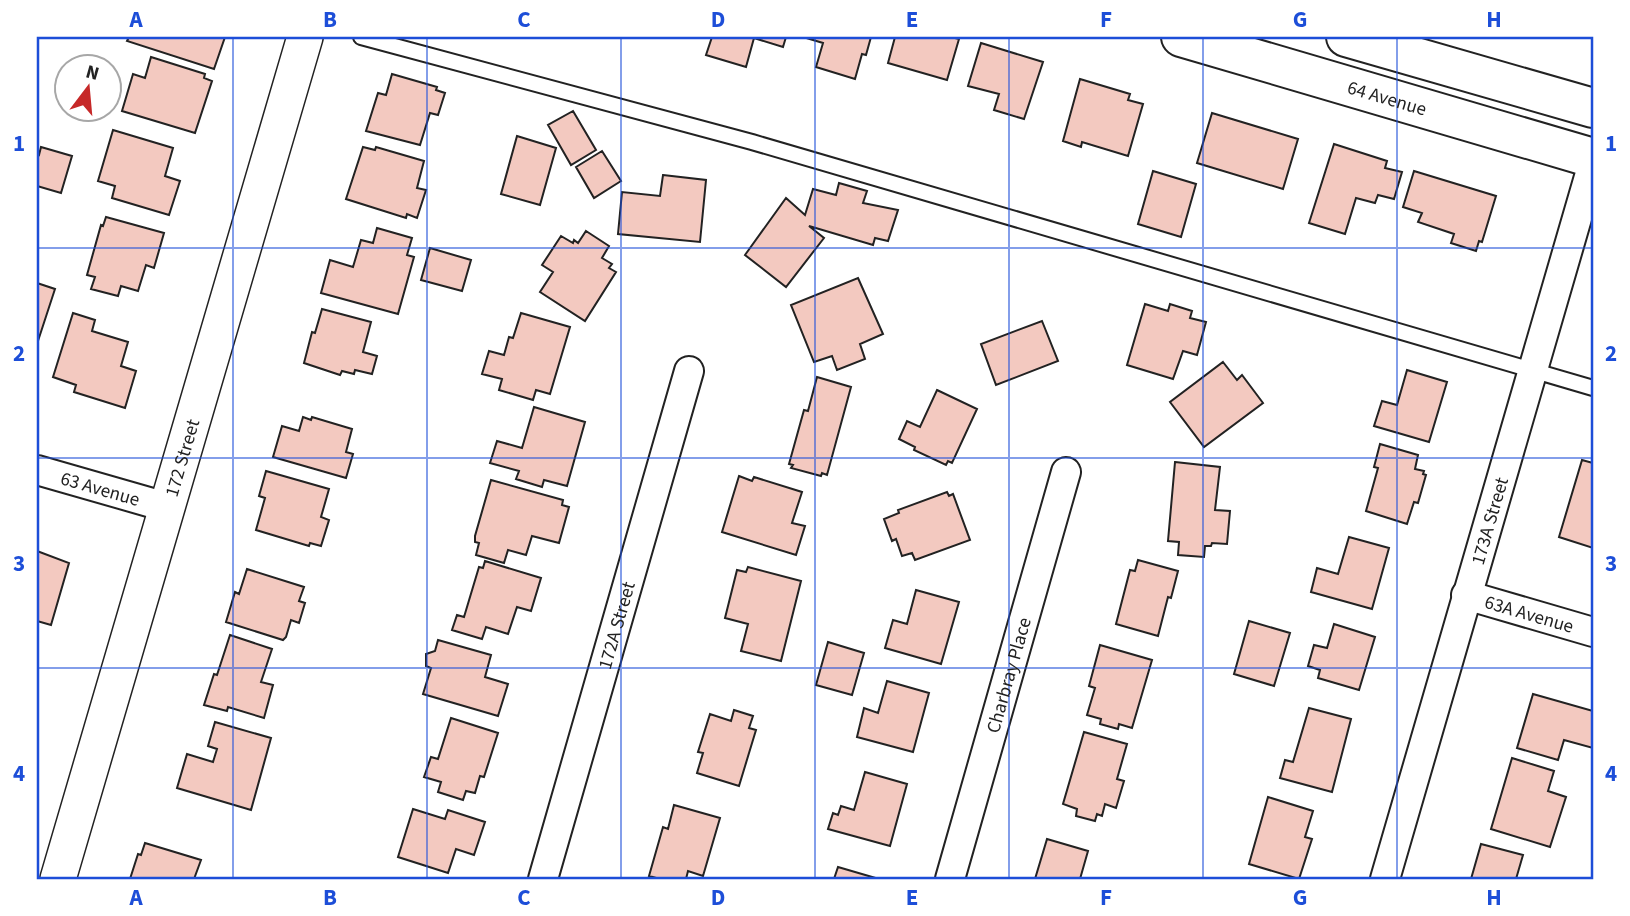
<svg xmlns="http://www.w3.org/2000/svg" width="1630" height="916" font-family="'Source Sans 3',sans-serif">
	<rect width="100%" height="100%" fill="#fff"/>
	<path fill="#f3c9c0" stroke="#222" stroke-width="2" d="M129,37H225L214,69L127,41Z
		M712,37H786L783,47L754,38L746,67L706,55Z
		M803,37H871L866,55L862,54L855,79L816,67L823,43Z
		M895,37H951L959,39L947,80L888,63Z
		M981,43L1043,62L1024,119L994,110L999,94L968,86Z
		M151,57L205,74L204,78L212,81L195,133L122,111L133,74L145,78Z
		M392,74L437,87L436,90L445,93L438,115L430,113L420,145L366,131L378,93L386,95Z
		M1080,79L1130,94L1128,100L1143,104L1128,156L1082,142L1081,147L1063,141Z
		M573,111L596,150L571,165L548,125Z
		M1212,113L1298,139L1283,189L1197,163Z
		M113,130L173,148L165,176L180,181L169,215L112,198L115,186L98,181Z
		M517,136L556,148L540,205L501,194Z
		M1334,144L1387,161L1385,168L1402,172L1394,199L1378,195L1375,203L1356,198L1345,234L1309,223Z
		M41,147L72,156L61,193L37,186V154L39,155Z
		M363,147L375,150L376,147L424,161L417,188L426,190L417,218L407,214L406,218L346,199Z
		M602,151L621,181L594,198L576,167Z
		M1153,171L1196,184L1181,237L1138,224Z
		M1414,171L1496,196L1482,242L1479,241L1476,251L1451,243L1454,234L1418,222L1422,213L1403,207Z
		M663,175L706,180L700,242L618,234L622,192L660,196Z
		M839,183L867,191L863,203L898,210L888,241L875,238L873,245L809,226L824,238L786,287L745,255L786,198L805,215L813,189L836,195Z
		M106,217L164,233L154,268L146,265L138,291L121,286L118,296L91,289L95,277L87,275L101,225L103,226Z
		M377,228L412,238L407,255L414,257L398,314L321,293L330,260L353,267L361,240L373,243Z
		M586,231L609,246L602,258L612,264L609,268L616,272L585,321L540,292L553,272L542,265L561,236L573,243L574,240L578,243Z
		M430,248L471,260L462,291L421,280Z
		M858,278L883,334L860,344L865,359L837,370L832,356L814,362L791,305Z
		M37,283L55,289L37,344Z
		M1145,304L1168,311L1170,304L1192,311L1190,318L1206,322L1197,355L1183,351L1173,379L1127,365Z
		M322,309L371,322L363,352L377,356L372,374L355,370L354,374L342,371L340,375L304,363L312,332L315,333Z
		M73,313L95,320L92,331L128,342L121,366L136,371L125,408L74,392L76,385L53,377Z
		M521,313L570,327L550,394L536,390L533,400L499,390L502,379L482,374L489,351L504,355L509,337L513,338Z
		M1042,321L1058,361L996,385L981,344Z
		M1223,362L1237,380L1242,375L1263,403L1204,447L1170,402Z
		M1407,370L1447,382L1429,442L1374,426L1382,401L1397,405Z
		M817,377L851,387L827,475L822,473L821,476L791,468L793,465L789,464L804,410L808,411Z
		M937,390L977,409L952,463L948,461L946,465L914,450L915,447L899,439L907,421L920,427Z
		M534,407L585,422L567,486L544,480L542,487L516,479L519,471L490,463L497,441L522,448Z
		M303,417L311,420L312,417L352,429L346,452L353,454L346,478L273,457L282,426L299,431Z
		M1380,444L1418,455L1415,469L1424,471L1423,474L1426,475L1418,503L1414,502L1407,524L1366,511L1378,468L1374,467Z
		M1582,460L1593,463V548L1559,537Z
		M1175,462L1220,467L1215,510L1230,511L1227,544L1212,543L1211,546H1205L1204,557L1178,555L1179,542L1168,541Z
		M266,471L329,489L321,517L329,520L321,546L310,543L309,546L256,530L265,498L259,496Z
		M739,476L752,481L754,477L802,492L792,523L805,526L796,555L722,532Z
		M491,480L563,500L562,505L569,507L559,543L532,536L526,555L508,550L504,563L476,555L479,543L475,542V536Z
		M947,492L949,496L953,494L970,540L915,560L912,553L902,556L896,539L892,541L884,519L899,513L898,510Z
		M1349,537L1389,548L1372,609L1311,592L1317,568L1338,574Z
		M37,551L69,563L51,625L37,621Z
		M1138,560L1178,571L1171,598L1168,597L1158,636L1116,624L1130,570L1135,571Z
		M485,561L541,578L531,611L517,607L508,634L486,627L482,639L452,630L457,615L464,617L479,567L483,568Z
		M748,567L801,581L781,661L741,651L748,624L725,618L737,570L746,572Z
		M247,569L304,587L299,601L305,603L299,623L291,620L286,637L283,640L226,622L235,592L239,594Z
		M916,590L959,602L941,664L885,648L893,620L907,624Z
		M1249,621L1290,633L1274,686L1234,674Z
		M1334,624L1375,637L1359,690L1318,678L1320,670L1308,666L1314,645L1327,648Z
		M230,635L272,649L261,682L273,685L264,718L228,707L227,711L204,705L214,674L217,675Z
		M438,640L491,655L485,677L508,684L498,716L423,694L431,668L426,666V654L435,651Z
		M828,642L864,653L852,695L816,685Z
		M1100,645L1152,660L1132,728L1119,724L1118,729L1100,724L1101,719L1087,715L1095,688L1089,686Z
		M887,681L929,693L913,752L857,737L864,708L878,713Z
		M1533,694L1593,711V748L1564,740L1558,760L1517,748Z
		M1309,708L1351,719L1332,792L1280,778L1285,760L1293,762Z
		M734,710L753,716L749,728L756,730L739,786L697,773L703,753L698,752L710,714L731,721Z
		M451,718L498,733L484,777L480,776L475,793L466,791L463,800L438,792L441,782L424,777L431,757L438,759Z
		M215,722L271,738L251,810L177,788L187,754L213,762L217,749L208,746Z
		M1084,732L1127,744L1117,779L1124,781L1116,808L1105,804L1102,816L1097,814L1095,821L1076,816L1077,809L1063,804Z
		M1512,758L1554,771L1548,791L1566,797L1550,847L1491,829Z
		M865,772L907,784L890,846L828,829L833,813L838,815L841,806L854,810Z
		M1268,797L1313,811L1305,837L1312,839L1299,879L1249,864Z
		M674,805L720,818L703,876L688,871L686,879H660L649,876L663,827L668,829Z
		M413,809L445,819L448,810L485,822L474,855L456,849L448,873L398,857Z
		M1047,839L1088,851L1080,879H1035Z
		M145,843L201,860L194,879H130L138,854L141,855Z
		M1481,844L1523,855L1516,879H1471Z
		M838,867L879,879H834Z"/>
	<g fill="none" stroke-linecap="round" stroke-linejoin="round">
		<g stroke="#222" stroke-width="18">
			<path id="service" d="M361,37L752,142L1593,388"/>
		</g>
		<g stroke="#222" stroke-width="32">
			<g id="minor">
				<path id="s1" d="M37,470L166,507"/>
				<path id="s2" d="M1466,595L1593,632"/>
				<path id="s3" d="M543,879L689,371"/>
				<path id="s4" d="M950,879L1066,472"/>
				<path id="s5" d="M1385,879L1593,163"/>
			</g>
		</g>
		<g stroke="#222" stroke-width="38">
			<g id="tertiary">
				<path id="s6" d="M58,879L305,37"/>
			</g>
		</g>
		<g stroke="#222" stroke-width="42">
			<g id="secondary">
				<path id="s7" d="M1181,37L1593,158"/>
				<path d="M1346,37L1593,108"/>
			</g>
		</g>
		<use href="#service" stroke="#fff" stroke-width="14"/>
		<use href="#minor" stroke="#fff" stroke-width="28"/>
		<use href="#tertiary" stroke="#fff" stroke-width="35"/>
		<use href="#secondary" stroke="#fff" stroke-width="38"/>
	</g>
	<path fill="none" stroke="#1d4ed8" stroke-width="2" stroke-opacity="0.55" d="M233,37V879M427,37V879M621,37V879M815,37V879M1009,37V879M1203,37V879M1397,37V879M37,248H1593M37,458H1593M37,668H1593"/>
	<g text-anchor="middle" stroke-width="5" stroke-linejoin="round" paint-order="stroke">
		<g font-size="19" fill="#222" stroke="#fff">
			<text dy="7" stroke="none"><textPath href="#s7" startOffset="215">64 Avenue</textPath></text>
			<text dy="7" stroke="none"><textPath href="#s6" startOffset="439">172 Street</textPath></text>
			<text dy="7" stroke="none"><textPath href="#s1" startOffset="66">63 Avenue</textPath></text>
			<text dy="7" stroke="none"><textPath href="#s5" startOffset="373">173A Street</textPath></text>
			<text dy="7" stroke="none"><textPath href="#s2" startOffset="66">63A Avenue</textPath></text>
			<text dy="7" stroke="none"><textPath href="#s3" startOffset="264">172A Street</textPath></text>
			<text dy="7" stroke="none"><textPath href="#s4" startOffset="212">Charbray Place</textPath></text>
		</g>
	</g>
	<rect width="1630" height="916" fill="none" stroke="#ffffff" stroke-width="77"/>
	<g transform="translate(88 88) rotate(16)"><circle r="33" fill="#ffffff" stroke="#a7a7a7" stroke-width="2"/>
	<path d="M0-5L12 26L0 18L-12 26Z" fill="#c62828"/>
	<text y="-10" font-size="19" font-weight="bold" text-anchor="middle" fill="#222222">N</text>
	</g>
	<rect x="38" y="38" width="1554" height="840" fill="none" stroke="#1d4ed8" stroke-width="2.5"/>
	<g font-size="23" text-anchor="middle" font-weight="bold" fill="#1d4ed8">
		<text x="136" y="27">A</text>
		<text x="330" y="27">B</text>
		<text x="524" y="27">C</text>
		<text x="718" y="27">D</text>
		<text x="912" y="27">E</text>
		<text x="1106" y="27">F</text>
		<text x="1300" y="27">G</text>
		<text x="1494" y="27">H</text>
		<text x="19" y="151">1</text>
		<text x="1611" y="151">1</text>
		<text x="19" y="361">2</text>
		<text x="1611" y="361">2</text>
		<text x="19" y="571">3</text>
		<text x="1611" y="571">3</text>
		<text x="19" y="781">4</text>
		<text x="1611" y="781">4</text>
		<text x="136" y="905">A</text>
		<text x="330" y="905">B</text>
		<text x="524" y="905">C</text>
		<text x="718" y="905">D</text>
		<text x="912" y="905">E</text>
		<text x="1106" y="905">F</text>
		<text x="1300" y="905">G</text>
		<text x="1494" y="905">H</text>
	</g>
</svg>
